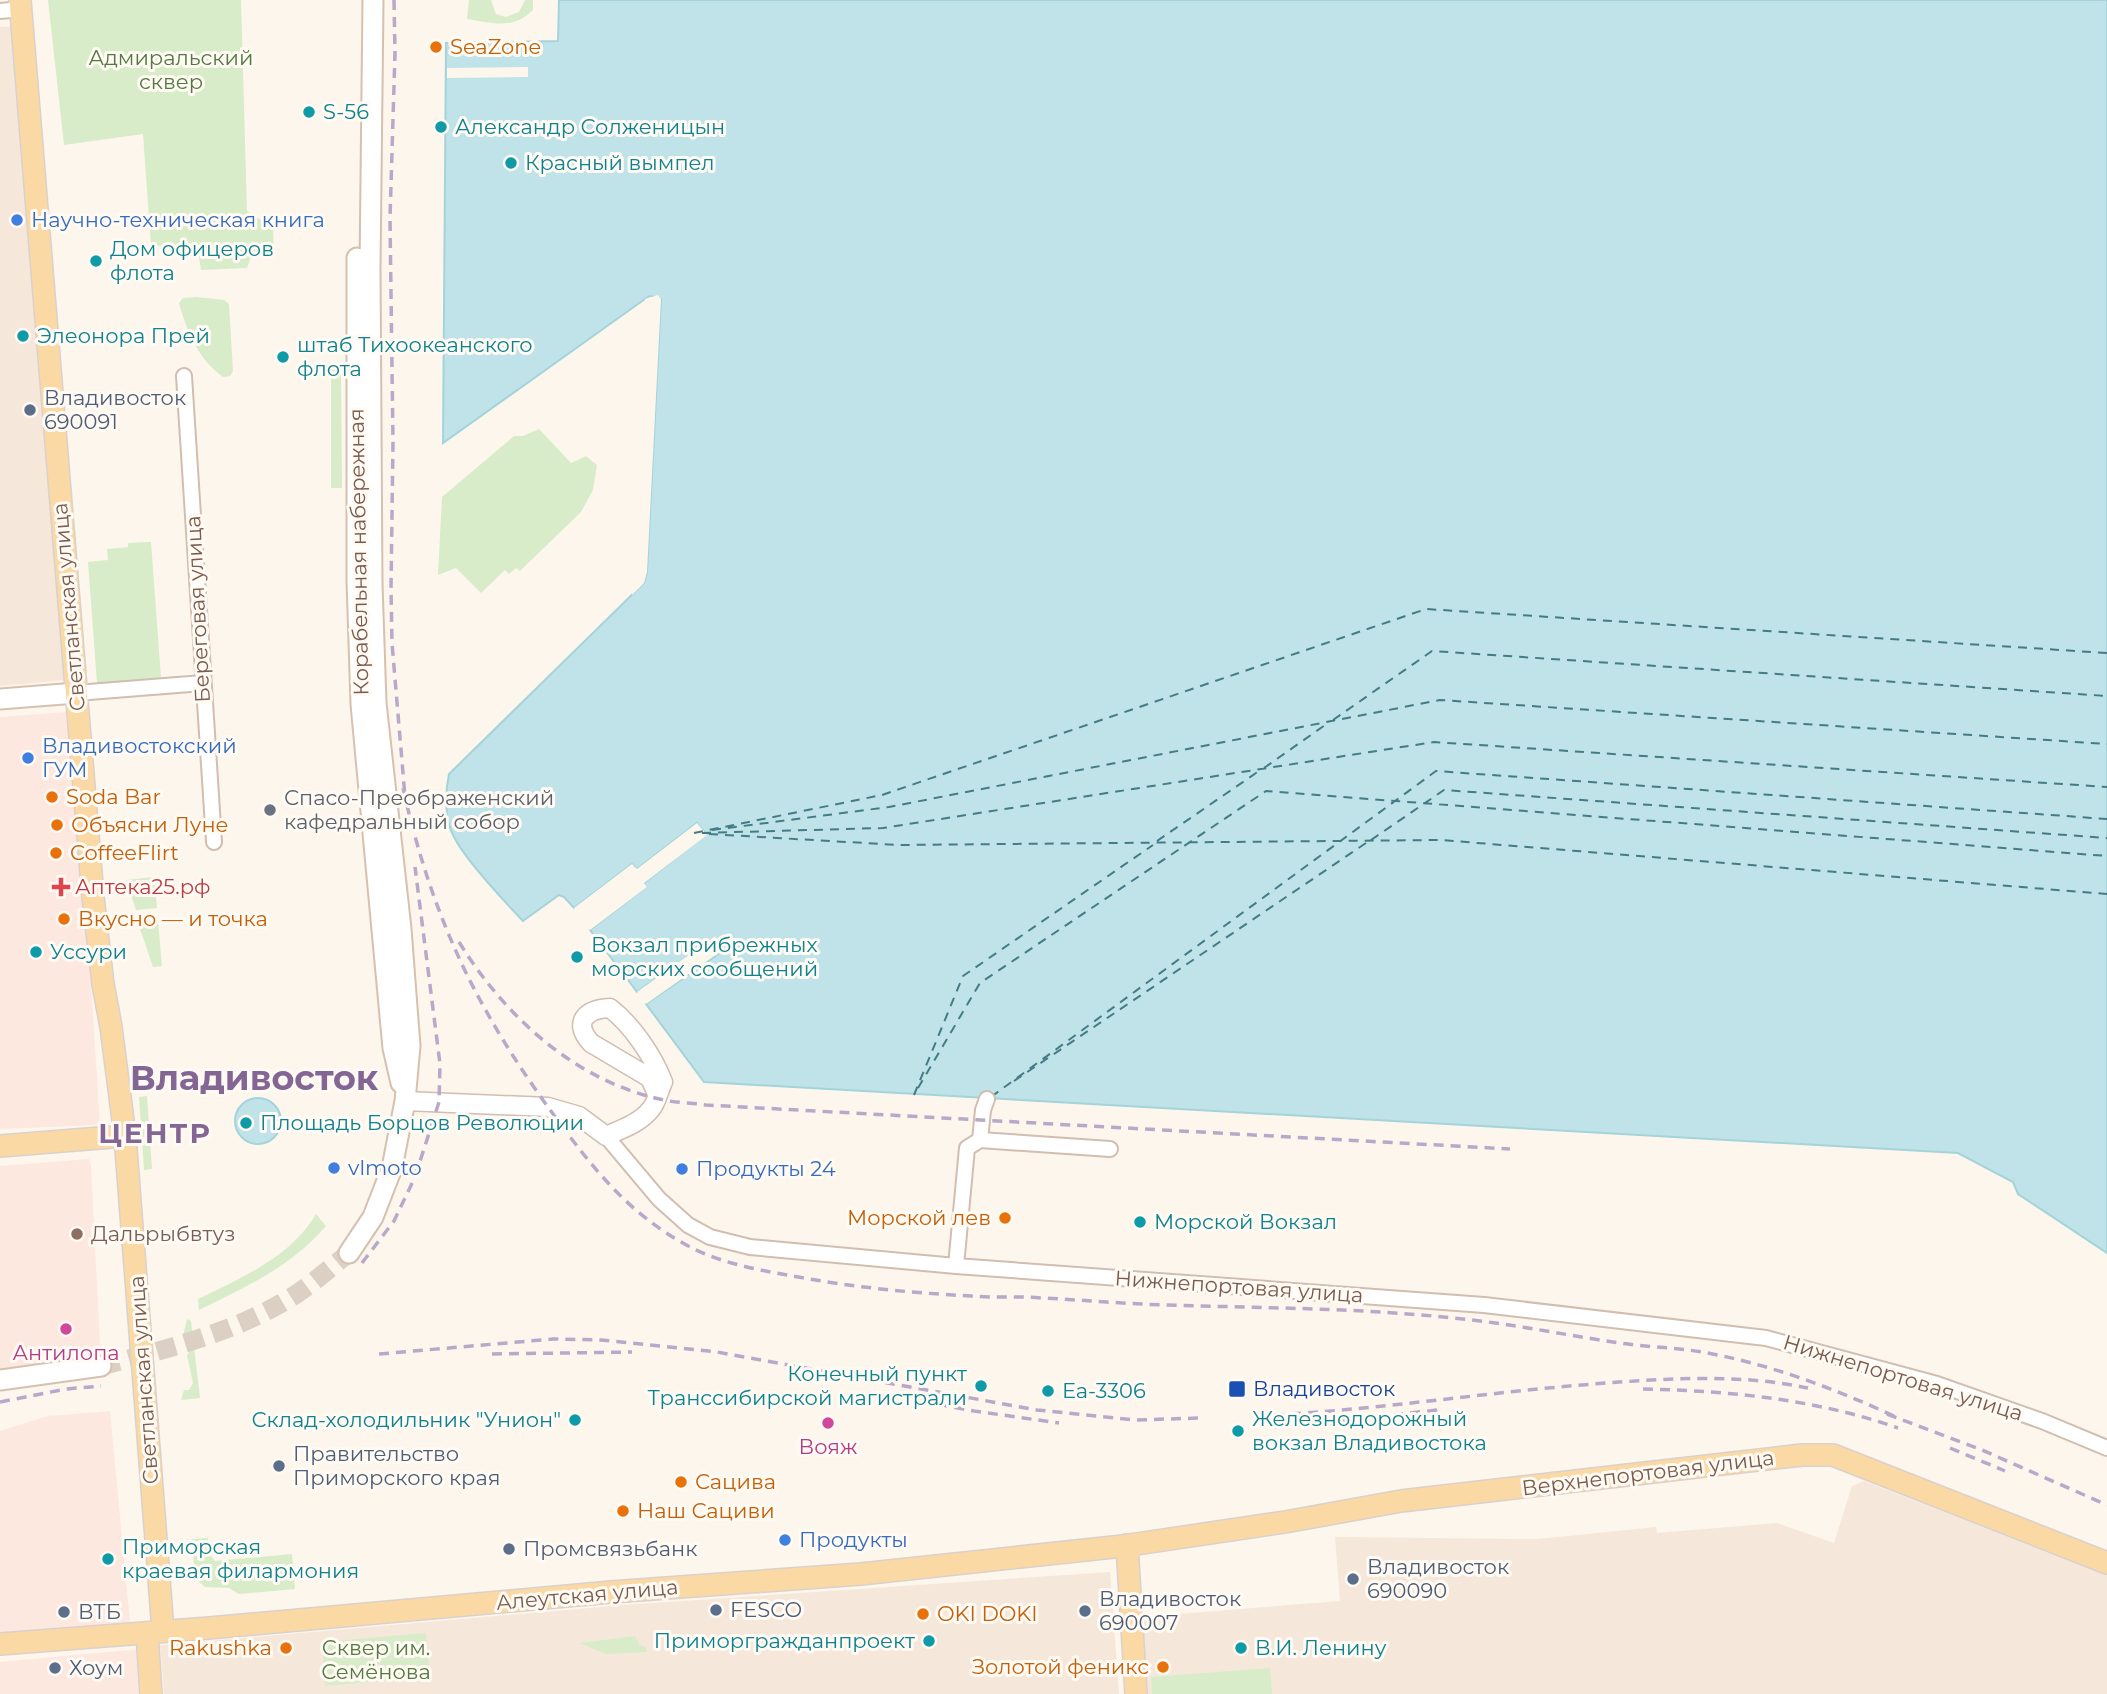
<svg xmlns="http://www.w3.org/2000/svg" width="2107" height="1694" font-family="Montserrat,sans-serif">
	<rect width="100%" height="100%" fill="#fdf6ec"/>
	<path fill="#f5e8da" d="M15,26L66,680L0,686V27Z
		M1864,1481L2107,1575V1694H1145L1140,1617L1340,1601L1335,1537L1538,1539L1656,1527L1657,1533L1777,1523L1834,1543L1852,1486Z
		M1110,1572L1119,1694H164L160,1645L623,1605Z"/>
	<path fill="#fde8e0" d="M67,712L91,985L100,1125L0,1129V717Z
		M89,1159L91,1165L101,1366L0,1378V1166Z
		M110,1411L130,1622L0,1633V1431L48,1416Z
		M141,1649L144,1694H0V1662Z"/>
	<path fill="#d8ecc9" d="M48,0H241L247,211L273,228L274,253L263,251L252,254L247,268L201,270L197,245L151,246L143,134L64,145Z
		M469,0H491L496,14L506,17L519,12L525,0H533V10C513,30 493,23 467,19Z
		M196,297L224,300L229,304L233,371L230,376L223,377C198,359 187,332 179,303L183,298Z
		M331,368H341L342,488H331Z
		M539,429L571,463L586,456L597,465L593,490L581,512L520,571L516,568L509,574L505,570L481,593L456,568L438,575L442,497L514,436H523Z
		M151,542L161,678L97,683L88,562L108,560L107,549L128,547V543Z
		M154,877L157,908L136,910L126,880Z
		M158,921L162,966L153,967L138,923Z
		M147,1096L152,1169L144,1170L139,1097Z
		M316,1214L326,1226C292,1266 246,1287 199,1310L198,1299C241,1278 291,1257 316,1214Z
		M187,1319L191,1321L200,1398L181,1400L184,1390H189L193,1383L187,1355L189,1353L186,1338L183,1336Z
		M208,1538L209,1553L215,1561L292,1554L295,1589L239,1594L229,1588L205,1587L195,1578L192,1539Z
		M426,1633L430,1677L325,1686L322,1642Z
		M635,1636L640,1645L646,1647L647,1652L606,1654L579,1643Z
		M1270,1668L1272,1694H1152L1151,1677Z"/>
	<path fill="#bfe3e8" stroke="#a5d3da" stroke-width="2" d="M559,0H2107V1253L2018,1194L2013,1182L1958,1153L704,1082L646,1004L724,950L715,937L637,992L590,930L646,887L644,883L706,834L697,823L637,869L632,864L574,908L564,897L559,895L523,921C504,901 466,861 454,837C444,819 445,793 449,774L644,583L647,572L661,299L650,296L645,299L443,443L446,43L558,41Z
		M235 1121a23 23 0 1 1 46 0a23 23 0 1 1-46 0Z"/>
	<path fill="#fdf6ec" d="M528,67V77L447,78V68Z
		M658,295L661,299L647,572L644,583L632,595V590L641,581L643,572L657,300H651L645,303V299Z
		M697,823L707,835L644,883L647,887L590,930L588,928L642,886L641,881L701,833L696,827L638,872H635L631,868L576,911L574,908L632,864L637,869Z
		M715,936L724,949L646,1004L644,1002L719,948L714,941L639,995L637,992Z"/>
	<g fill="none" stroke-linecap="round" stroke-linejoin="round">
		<path stroke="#437c86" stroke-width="2" stroke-dasharray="9 7" stroke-linecap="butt" d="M1333,720L1432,651L2107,696
			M1264,768L1328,723
			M712,830L889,807L1440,700L2107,744
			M694,833L882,795L1426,609L2107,653
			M702,833L883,828L1434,742L2107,787
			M709,834L899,845L1441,840L2107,894
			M1371,840L1444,790L2107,838
			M1157,841L1259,771
			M1014,1081L1366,843
			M918,1088L980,983L1266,791L2107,856
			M914,1095L963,976L1153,845
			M991,1097L1436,771L2107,819"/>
		<path stroke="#dcd0c4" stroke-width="19" stroke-dasharray="19 10" stroke-linecap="butt" d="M101,1366C167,1349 241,1331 298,1293C316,1281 332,1266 349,1253"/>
		<g stroke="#d1beb0" stroke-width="18">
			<path id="minor" d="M0,11L21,9
				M184,376L214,842
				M76,693L203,683
				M606,1136L659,1199L688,1225L710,1237L750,1247L956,1266L1484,1305L1766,1338L1937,1384L2042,1421L2107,1448
				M980,1140L983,1110L987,1099
				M956,1266L967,1148L980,1140L1110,1149"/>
		</g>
		<g stroke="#d1beb0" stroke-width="21">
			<path id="tertiary" d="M405,1101L548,1107L579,1116L606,1136C622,1129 640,1123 651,1109C657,1102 659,1090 663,1082C653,1056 632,1025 610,1008C586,1009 572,1022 591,1043L650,1078L657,1094"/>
		</g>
		<g stroke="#d6c0b0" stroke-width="23">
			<path id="secondary" d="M357,258V580L361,704L393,1048L401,1083
				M0,699L76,693
				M349,1253L373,1217L392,1168L405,1101L410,1046L401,929L376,703L372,584L370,269L373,0
				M0,1380L101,1366"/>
		</g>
		<g stroke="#dad1cd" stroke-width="24">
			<path id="primary" d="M20,0L93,897L103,984L111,1027L125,1136L163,1631
				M0,1146L125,1136
				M1127,1545L1136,1694
				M147,1633L151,1694
				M0,1644L209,1628L611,1592L861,1574L1123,1546L1285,1522L1401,1501L1802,1455H1833L2107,1563"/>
		</g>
		<use href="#minor" stroke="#fff" stroke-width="14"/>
		<use href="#tertiary" stroke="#fff" stroke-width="18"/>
		<use href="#secondary" stroke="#fff" stroke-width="19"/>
		<use href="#primary" stroke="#fbd9a5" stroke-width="21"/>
		<path stroke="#b9a8c9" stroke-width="3.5" stroke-dasharray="10 7" stroke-linecap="butt" d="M394,0L395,53L390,218L393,442L391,588L392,643L405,797
			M403,788C432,918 477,1011 556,1118C595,1171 630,1215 690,1247C721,1263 758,1270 793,1276C851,1287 911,1293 971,1296C994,1298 1018,1296 1042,1298C1084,1300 1125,1304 1167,1305C1263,1308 1359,1308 1453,1318C1507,1323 1560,1334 1613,1342C1642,1347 1672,1347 1702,1352C1770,1364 1833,1388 1896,1417
			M459,942C506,1018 578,1084 669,1101C681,1103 694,1103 706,1105L1510,1149
			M362,1263L394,1221L415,1177L439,1102L440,1064L415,867
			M379,1354L553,1339L601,1340L717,1352L1037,1410L1135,1420L1201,1418
			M492,1354L632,1352
			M1643,1389C1731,1391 1815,1399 1898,1428
			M921,1401L974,1411L1059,1423
			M0,1402L66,1389L101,1386
			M1887,1414L1982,1450L2107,1505
			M1274,1415C1385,1409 1495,1391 1607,1383C1673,1378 1741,1374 1808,1388
			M1275,1427L1438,1410
			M1950,1448L2005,1471"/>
	</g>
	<g fill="#e8710a" stroke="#fffaf3" stroke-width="2.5">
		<circle cx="436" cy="47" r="7"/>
		<circle cx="52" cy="797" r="7"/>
		<circle cx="57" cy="825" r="7"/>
		<circle cx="56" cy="853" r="7"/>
		<circle cx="64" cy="919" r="7"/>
		<circle cx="1005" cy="1218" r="7"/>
		<circle cx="681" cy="1482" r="7"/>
		<circle cx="623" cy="1511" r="7"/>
		<circle cx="923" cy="1614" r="7"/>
		<circle cx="286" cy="1648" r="7"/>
		<circle cx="1163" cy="1667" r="7"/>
	</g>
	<g fill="#0f9aa8" stroke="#fffaf3" stroke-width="2.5">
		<circle cx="309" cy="112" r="7"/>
		<circle cx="441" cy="127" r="7"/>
		<circle cx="511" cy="163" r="7"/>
		<circle cx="96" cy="261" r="7"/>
		<circle cx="23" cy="336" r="7"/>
		<circle cx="283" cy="357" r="7"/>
		<circle cx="36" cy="952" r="7"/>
		<circle cx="577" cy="957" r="7"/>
		<circle cx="246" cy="1123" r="7"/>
		<circle cx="1140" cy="1222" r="7"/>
		<circle cx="981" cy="1386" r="7"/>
		<circle cx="1048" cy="1391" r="7"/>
		<circle cx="575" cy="1420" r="7"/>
		<circle cx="1238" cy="1431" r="7"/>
		<circle cx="108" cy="1559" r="7"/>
		<circle cx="929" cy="1641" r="7"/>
		<circle cx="1241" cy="1648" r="7"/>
	</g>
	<g fill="#3f7fe0" stroke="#fffaf3" stroke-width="2.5">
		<circle cx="17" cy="220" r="7"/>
		<circle cx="28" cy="758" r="7"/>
		<circle cx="334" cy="1168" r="7"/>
		<circle cx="682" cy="1169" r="7"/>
		<circle cx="785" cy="1540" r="7"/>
	</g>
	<g fill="#5c6f8a" stroke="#fffaf3" stroke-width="2.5">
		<circle cx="30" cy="410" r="7"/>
		<circle cx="279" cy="1466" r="7"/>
		<circle cx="509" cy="1549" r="7"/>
		<circle cx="1353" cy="1579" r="7"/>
		<circle cx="716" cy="1610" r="7"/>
		<circle cx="1085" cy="1611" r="7"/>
		<circle cx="64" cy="1612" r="7"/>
		<circle cx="55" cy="1668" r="7"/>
	</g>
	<circle fill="#6b7280" stroke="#fffaf3" stroke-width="2.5" cx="270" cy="810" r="7"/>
	<path fill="#e0444e" stroke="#fffaf3" stroke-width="2.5" d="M57.5 876.5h7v7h7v7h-7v7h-7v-7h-7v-7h7z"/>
	<circle fill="#8d6e63" stroke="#fffaf3" stroke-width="2.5" cx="77" cy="1234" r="7"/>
	<g fill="#d1479c" stroke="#fffaf3" stroke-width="2.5">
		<circle cx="66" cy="1329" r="7"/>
		<circle cx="828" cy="1423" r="7"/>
	</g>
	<rect fill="#1a4fb4" stroke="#fffaf3" stroke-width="2.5" x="1228" y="1380" width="18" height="18" rx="3.5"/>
	<g text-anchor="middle" stroke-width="6" stroke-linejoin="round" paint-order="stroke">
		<g font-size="21" fill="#c56008" stroke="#fffaf3" text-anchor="start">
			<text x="450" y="54">SeaZone</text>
			<text x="66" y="804">Soda Bar</text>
			<text x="71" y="832">Объясни Луне</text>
			<text x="70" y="860">CoffeeFlirt</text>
			<text x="78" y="926">Вкусно — и точка</text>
			<text x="991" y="1225" text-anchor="end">Морской лев</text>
			<text x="695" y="1489">Сацива</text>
			<text x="637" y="1518">Наш Сациви</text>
			<text x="937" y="1621">OKI DOKI</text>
			<text x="272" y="1655" text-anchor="end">Rakushka</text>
			<text x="1149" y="1674" text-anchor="end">Золотой феникс</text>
		</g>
		<g font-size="21" fill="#537a41" stroke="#fffaf3">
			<text x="171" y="65">Адмиральский<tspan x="171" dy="24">сквер</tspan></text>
			<text x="376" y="1655">Сквер им.<tspan x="376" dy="24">Семёнова</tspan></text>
		</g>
		<g font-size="21" fill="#0d838f" stroke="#fffaf3" text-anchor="start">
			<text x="323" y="119">S-56</text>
			<text x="455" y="134">Александр Солженицын</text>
			<text x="525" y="170">Красный вымпел</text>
			<text x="110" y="256">Дом офицеров<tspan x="110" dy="24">флота</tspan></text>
			<text x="37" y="343">Элеонора Прей</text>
			<text x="297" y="352">штаб Тихоокеанского<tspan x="297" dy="24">флота</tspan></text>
			<text x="591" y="952">Вокзал прибрежных<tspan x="591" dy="24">морских сообщений</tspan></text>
			<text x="50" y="959">Уссури</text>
			<text x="260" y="1130">Площадь Борцов Революции</text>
			<text x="1154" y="1229">Морской Вокзал</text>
			<text x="967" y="1381" text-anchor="end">Конечный пункт<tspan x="967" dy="24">Транссибирской магистрали</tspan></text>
			<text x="1062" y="1398">Еа-3306</text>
			<text x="1252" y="1426">Железнодорожный<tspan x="1252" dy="24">вокзал Владивостока</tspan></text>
			<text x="561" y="1427" text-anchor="end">Склад-холодильник "Унион"</text>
			<text x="122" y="1554">Приморская<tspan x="122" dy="24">краевая филармония</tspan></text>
			<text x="915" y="1648" text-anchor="end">Приморгражданпроект</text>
			<text x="1255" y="1655">В.И. Ленину</text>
		</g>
		<g font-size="21" fill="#366cbe" stroke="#fffaf3" text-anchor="start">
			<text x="31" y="227">Научно-техническая книга</text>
			<text x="42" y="753">Владивостокский<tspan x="42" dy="24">ГУМ</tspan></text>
			<text x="348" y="1175">vlmoto</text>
			<text x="696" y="1176">Продукты 24</text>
			<text x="799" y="1547">Продукты</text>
		</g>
		<g font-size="21" fill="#4e5e75" stroke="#fffaf3" text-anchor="start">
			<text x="44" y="405">Владивосток<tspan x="44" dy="24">690091</tspan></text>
			<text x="293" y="1461">Правительство<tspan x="293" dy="24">Приморского края</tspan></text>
			<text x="523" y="1556">Промсвязьбанк</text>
			<text x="1367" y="1574">Владивосток<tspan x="1367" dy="24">690090</tspan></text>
			<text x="1099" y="1606">Владивосток<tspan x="1099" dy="24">690007</tspan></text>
			<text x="730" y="1617">FESCO</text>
			<text x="78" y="1619">ВТБ</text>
			<text x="69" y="1675">Хоум</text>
		</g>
		<g font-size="21" fill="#7a5c4d" stroke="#fffaf3">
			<text transform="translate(359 552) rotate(-91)" y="7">Корабельная набережная</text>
			<text transform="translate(69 607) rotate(-95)" y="7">Светланская улица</text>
			<text transform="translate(198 609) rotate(-93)" y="7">Береговая улица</text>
			<text transform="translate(1239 1287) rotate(4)" y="7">Нижнепортовая улица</text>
			<text transform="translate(1903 1378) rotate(17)" y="7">Нижнепортовая улица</text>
			<text transform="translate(144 1380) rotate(-94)" y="7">Светланская улица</text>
			<text transform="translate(1648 1473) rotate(-7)" y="7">Верхнепортовая улица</text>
			<text transform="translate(587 1595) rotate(-5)" y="7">Алеутская улица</text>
		</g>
		<g font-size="21" fill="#5b616d" stroke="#fffaf3" text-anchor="start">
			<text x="284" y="805">Спасо-Преображенский<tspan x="284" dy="24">кафедральный собор</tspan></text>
		</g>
		<g font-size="21" fill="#be3a42" stroke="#fffaf3" text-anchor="start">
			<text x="75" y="894">Аптека25.рф</text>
		</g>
		<g font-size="21" fill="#785e54" stroke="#fffaf3" text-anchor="start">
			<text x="91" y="1241">Дальрыбвтуз</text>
		</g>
		<g font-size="21" fill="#b23c85" stroke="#fffaf3">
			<text x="66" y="1360">Антилопа</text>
			<text x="828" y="1454">Вояж</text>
		</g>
		<g font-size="21" fill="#164399" stroke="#fffaf3" text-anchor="start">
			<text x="1253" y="1396">Владивосток</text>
		</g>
		<g font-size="28" font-weight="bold" letter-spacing="2" fill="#846695" stroke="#fffaf3">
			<text x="155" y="1143">ЦЕНТР</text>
		</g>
		<g font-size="35" font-weight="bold" fill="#846695" stroke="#fffaf3">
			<text x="254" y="1090">Владивосток</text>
		</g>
	</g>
</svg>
